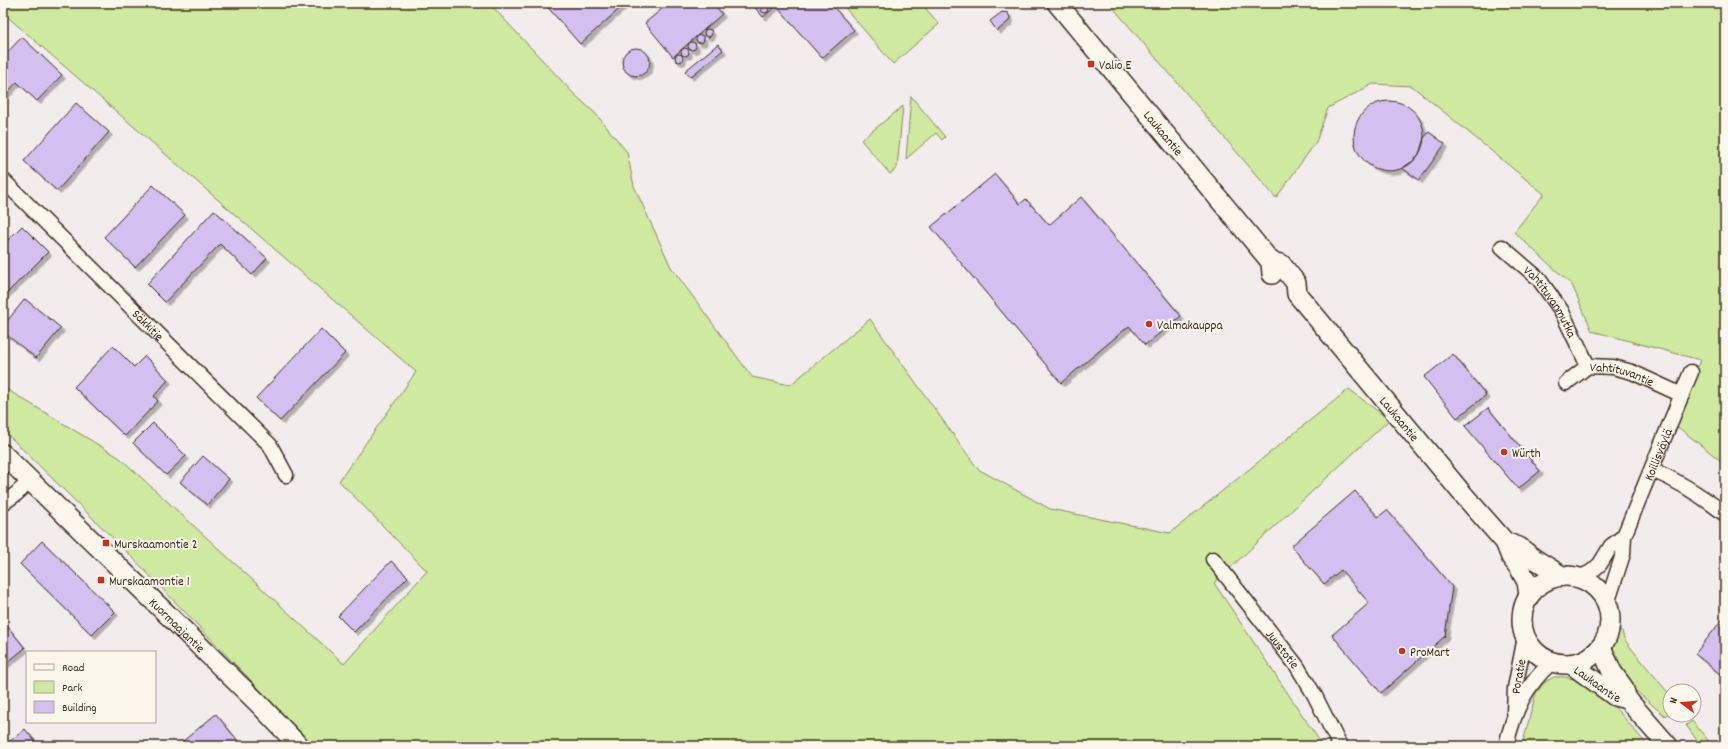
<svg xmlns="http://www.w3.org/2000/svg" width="1728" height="749" font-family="Dekko,sans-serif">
	<defs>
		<filter id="shadow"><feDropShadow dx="3.5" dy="3.5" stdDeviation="0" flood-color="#0004"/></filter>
	</defs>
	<rect width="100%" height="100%" fill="#f3eced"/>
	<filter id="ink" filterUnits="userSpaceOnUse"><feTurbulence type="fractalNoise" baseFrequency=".025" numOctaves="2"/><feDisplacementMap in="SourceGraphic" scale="8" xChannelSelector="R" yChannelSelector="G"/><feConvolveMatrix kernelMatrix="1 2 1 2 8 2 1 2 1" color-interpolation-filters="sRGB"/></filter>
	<g filter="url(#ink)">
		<path fill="#cfe9a0" stroke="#858a5f" d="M3,3H489L575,95L595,113L627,152L634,186L671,267L752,377L790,385L870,319L978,469L1050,509L1170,533L1349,389L1389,420L1214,583L1321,743L1316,746H314L128,553L3,430V387L120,458L344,664L427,571L339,481L416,372L3,13Z
			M841,3H921L939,24L893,64Z
			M1109,3H1725V464L1675,425L1700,360L1592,331L1572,285L1514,232L1544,194L1412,86L1373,84L1328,108L1316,142L1276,198Z
			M911,96L945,137L942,140L936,133L906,159Z
			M903,106L897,168L890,174L861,140Z
			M1617,631H1622L1624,639L1631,648L1670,695V712L1665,716L1628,684L1612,652Z
			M1554,677C1559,677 1565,676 1569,678C1602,685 1627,722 1648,746H1522L1536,693L1545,682Z
			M1692,721L1713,746H1701L1686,725Z"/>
		<path fill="#d4c0f0" stroke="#3b2a1e" filter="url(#shadow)" d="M544,3H626L580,44Z
			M669,3H713L722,14L673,57L645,23Z
			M751,3H830L854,30L822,58L776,6L763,17Z
			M761 9a4 4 0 1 1 8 0a4 4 0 1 1-8 0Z
			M1002,12L1008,13L1010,18L1009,21L997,31L990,21Z
			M704 33a4 4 0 1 1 8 0a4 4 0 1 1-8 0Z
			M696 39a4 4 0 1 1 8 0a4 4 0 1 1-8 0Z
			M22,37L62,75L37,101L17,82L3,97V57Z
			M688 46a4 4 0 1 1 8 0a4 4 0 1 1-8 0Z
			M718,44L723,50L690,77L685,71Z
			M681 52a4 4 0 1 1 8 0a4 4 0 1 1-8 0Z
			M622 62a14 14 0 1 1 28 0a14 14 0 1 1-28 0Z
			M675 58a4 4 0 1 1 8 0a4 4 0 1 1-8 0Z
			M1354 136a35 35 0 1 1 70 0a35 35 0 1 1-70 0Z
			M76,103L109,132L57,191L24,161Z
			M1429,132L1445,144L1419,180L1402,168L1413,161L1419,154L1424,138Z
			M995,174L1020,204L1026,199L1049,225L1081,197L1181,316L1145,345L1129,326L1061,383L931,227Z
			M153,185L185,215L135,267L104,237Z
			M214,210L267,258L252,275L220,244L165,302L147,284Z
			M22,226L48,252L3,297V245Z
			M25,299L61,328L36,358L3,332V326Z
			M321,329L345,353L280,421L256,398Z
			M113,346L134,367L145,356L168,380L154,396L158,401L125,436L74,387Z
			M1453,354L1486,395L1457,418L1424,377Z
			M1488,408L1540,471L1518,489L1465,426Z
			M153,423L186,456L166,475L133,443Z
			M203,456L229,479L207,505L180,482Z
			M1355,491L1378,517L1387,510L1452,587L1445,636L1381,693L1332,635L1369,603L1341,570L1324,584L1291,546Z
			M42,541L115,612L92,635L20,564Z
			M391,561L408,577L354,632L338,616Z
			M1725,616V678L1695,654Z
			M3,621L25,648L3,666Z
			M216,714L242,746H177Z
			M25,729L39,746H4Z"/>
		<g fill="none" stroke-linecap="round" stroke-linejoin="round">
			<g stroke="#3b2a1e" stroke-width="17">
				<g id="street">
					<path id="s1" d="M3,180L270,445L286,475"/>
					<path id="s2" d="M1502,247L1538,278L1561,310L1588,366"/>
					<path id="s3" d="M1566,383L1588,366L1613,367L1632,372L1682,395"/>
					<path d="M1652,470C1679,481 1702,496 1725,514"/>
					<path d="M3,503L16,494L30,481"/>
					<path id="s4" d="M1213,559L1297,666L1315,696L1340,746"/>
					<path d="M1579,578L1591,572L1600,564L1611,546L1624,536"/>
					<path id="s5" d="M1607,604L1623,554L1624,536L1691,372"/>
					<path id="s6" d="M1514,712L1515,688L1525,637"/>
					<path d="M1506,746C1514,711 1525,686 1552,662"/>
				</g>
			</g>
			<g stroke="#3b2a1e" stroke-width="22">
				<g id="secondary">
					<path id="s7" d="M1057,3L1271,262L1272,274"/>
					<path id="s8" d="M1271,262L1281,264L1296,283L1297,294L1461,492L1505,542L1511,557L1520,569L1527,582L1529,595"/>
					<path id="s9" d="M3,454L258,703L299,746"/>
					<path d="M1505,542L1519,547L1533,558L1562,576"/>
					<circle cx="1566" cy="620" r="44"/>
					<path d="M1601,647L1612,672L1623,687L1627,699L1668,746"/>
					<path id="s10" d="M1571,664L1615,696L1627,699"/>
				</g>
			</g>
			<use href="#street" stroke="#fbf7ec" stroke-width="14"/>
			<use href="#secondary" stroke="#fbf7ec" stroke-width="19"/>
		</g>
	</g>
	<g fill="#c8321e" stroke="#fbf7ec" stroke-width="1.5">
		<rect x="1087" y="60" width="8" height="8" rx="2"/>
		<circle cx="1149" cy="324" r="4"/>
		<circle cx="1504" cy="452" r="4"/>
		<rect x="102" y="539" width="8" height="8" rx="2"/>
		<rect x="97" y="576" width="8" height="8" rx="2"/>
		<circle cx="1402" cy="651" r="4"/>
	</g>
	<g text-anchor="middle" stroke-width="4" stroke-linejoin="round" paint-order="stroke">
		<g font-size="13" fill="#3b2a1e" stroke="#fbf7ec" text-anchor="start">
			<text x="1099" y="69">Valio E</text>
			<text x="1157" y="329">Valmakauppa</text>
			<text x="1512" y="457">Würth</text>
			<text x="114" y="548">Murskaamontie 2</text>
			<text x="109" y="585">Murskaamontie 1</text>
			<text x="1410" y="656">ProMart</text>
		</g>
		<g font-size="13" fill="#3b2a1e" stroke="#fbf7ec">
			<text dy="5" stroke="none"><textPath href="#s7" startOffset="168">Laukaantie</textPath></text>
			<text dy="5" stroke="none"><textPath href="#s2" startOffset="74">Vahtituvanmutka</textPath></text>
			<text dy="5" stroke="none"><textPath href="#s1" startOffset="205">Säkkitie</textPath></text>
			<text dy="5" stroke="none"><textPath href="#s3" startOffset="63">Vahtituvantie</textPath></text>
			<text dy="5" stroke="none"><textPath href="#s8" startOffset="207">Laukaantie</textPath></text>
			<text dy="5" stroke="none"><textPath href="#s5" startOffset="159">Koillisväylä</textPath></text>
			<text dy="5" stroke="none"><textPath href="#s9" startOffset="244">Kuormaajantie</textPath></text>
			<text dy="5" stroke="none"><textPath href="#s4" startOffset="114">Juustotie</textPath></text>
			<text dy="5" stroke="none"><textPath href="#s6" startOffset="36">Poratie</textPath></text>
			<text dy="5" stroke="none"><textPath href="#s10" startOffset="33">Laukaantie</textPath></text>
		</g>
	</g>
	<rect width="1728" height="749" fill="none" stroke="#fbf7ec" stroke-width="16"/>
	<rect x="8" y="8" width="1712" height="733" fill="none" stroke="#3b2a1e" stroke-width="1.5" filter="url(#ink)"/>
	<rect x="26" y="651" width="130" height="72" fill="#fbf7ec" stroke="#aea59a"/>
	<rect x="34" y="664" width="20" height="6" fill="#fbf7ec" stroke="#aea59a"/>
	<text x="62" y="671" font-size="12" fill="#3b2a1e">Road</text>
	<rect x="34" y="681" width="20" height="12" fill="#cfe9a0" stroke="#aea59a"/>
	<text x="62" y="691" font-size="12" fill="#3b2a1e">Park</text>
	<rect x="34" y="701" width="20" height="12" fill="#d4c0f0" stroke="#aea59a"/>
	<text x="62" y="711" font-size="12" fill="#3b2a1e">Building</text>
	<g transform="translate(1682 703) rotate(286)"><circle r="19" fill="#fbf7ec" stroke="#aea59a"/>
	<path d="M0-3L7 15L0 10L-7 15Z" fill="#c8321e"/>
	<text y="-6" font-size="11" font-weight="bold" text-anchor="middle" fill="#3b2a1e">N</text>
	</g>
</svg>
